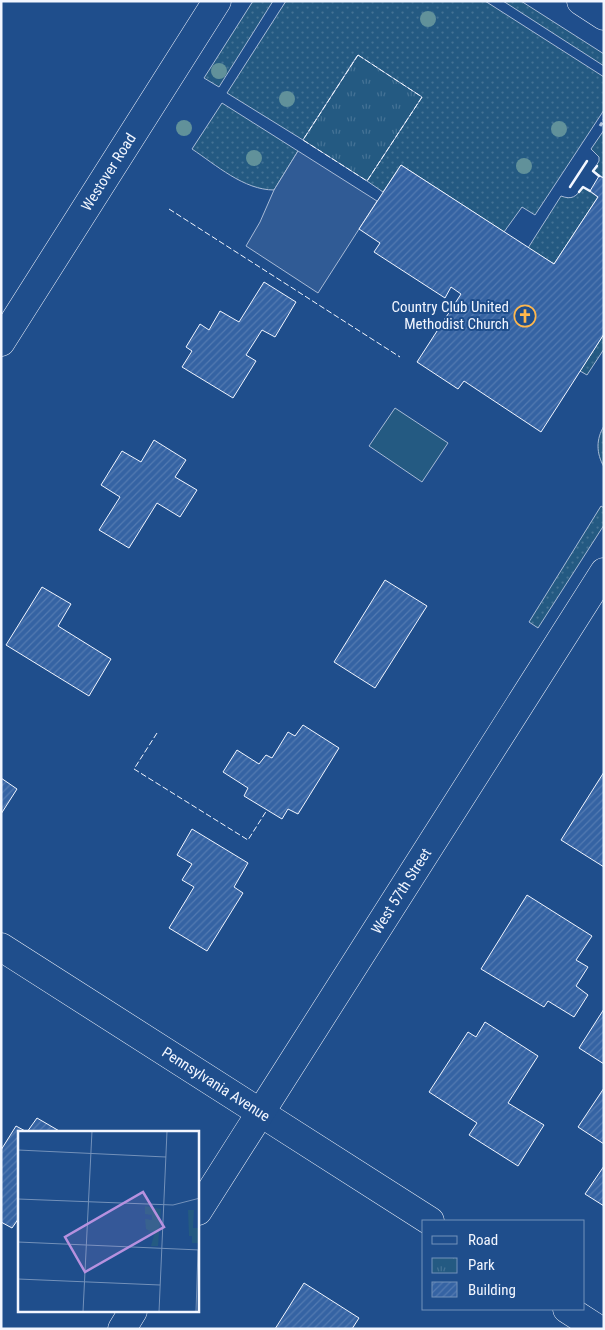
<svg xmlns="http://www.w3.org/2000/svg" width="605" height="1330" font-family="'Roboto Condensed',sans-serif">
	<defs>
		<pattern id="grass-dots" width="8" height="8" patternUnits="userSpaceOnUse" patternTransform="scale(1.25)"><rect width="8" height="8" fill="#245a82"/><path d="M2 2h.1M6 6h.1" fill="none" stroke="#447295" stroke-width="1.8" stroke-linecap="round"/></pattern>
		<pattern id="park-tufts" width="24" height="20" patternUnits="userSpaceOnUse" patternTransform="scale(1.25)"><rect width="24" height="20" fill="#245a82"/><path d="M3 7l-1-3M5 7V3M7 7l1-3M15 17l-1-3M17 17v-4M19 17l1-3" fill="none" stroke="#447295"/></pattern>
		<pattern id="building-hatch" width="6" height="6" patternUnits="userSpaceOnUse" patternTransform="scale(1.25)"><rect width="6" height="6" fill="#3563a3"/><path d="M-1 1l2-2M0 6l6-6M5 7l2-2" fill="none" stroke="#537ab1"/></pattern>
	</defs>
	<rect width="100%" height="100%" fill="#1f4e8c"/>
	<path fill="url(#grass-dots)" stroke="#a8bbd7" d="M253,1H273L219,87L204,78Z
		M286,1H485L604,77V110L535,215L522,207L504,232L401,165L383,192L367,181L422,97L357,56L303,140L227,93Z
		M503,1H521L604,54V66Z
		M222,103L298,151L274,190C244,190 216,165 192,149Z
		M604,130V178L593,171L599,161V157L591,149Z
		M583,187L598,197L554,264L528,248L561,196C572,200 576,197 583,187Z
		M604,334V349L587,375L580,371Z
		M604,426V467C596,453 596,439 604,426Z
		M601,506L604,508V525L538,628L529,622Z"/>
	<path fill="url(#park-tufts)" stroke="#a8bbd7" d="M358,55L422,97L367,181L303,140Z"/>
	<path fill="#245a82" stroke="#a8bbd7" d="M395,408L448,443L422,482L369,446Z"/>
	<path fill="#305b95" stroke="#a8bbd7" d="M298,151L377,201L318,293L246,246L260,222L274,190Z"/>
	<path fill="url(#building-hatch)" stroke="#f2f6ff" d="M401,165L554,264L598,197L590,191L599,176L604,178V334L541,432L464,381L458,389L417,362L461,294L451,287L445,298L374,252L380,243L359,229Z
		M264,282L296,302L275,337L262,330L246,355L256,361L233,398L182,367L192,351L186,347L200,324L209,330L220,311L239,322Z
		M154,440L186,460L175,477L197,490L180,517L157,503L129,548L99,530L120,497L101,485L122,451L141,462Z
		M385,580L427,606L375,688L334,662Z
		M42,587L71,604L58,626L111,659L89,696L6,645Z
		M303,725L339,748L298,814L288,809L282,819L244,796L248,788L223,772L237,750L259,764L266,755L272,758L288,732L295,736Z
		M604,772V867L561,840Z
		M1,778L17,789L1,814Z
		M192,829L248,863L234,887L243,893L207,951L169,928L194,887L182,880L192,864L177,855Z
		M527,895L592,936L576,960L588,967L576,986L588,995L574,1017L548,1001L544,1007L481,969Z
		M604,1009V1064L579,1048Z
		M485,1022L538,1056L508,1103L544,1125L518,1166L469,1135L477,1123L429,1092L468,1032L476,1037Z
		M604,1088V1144L578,1127Z
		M37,1118L61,1132H27Z
		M16,1126L27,1132H19V1218L12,1228L1,1222V1150Z
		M604,1166V1206L585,1194Z
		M304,1283L359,1318L352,1329H275Z"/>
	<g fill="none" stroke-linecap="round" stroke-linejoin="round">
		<g stroke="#f2f6ff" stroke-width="29">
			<g id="minor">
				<path id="s1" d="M1,342L217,1"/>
				<path id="s2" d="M1,947L430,1221"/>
				<path id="s3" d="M198,1211L604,572"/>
				<path d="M567,1309L598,1329"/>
				<path d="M122,1329L133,1311"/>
			</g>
		</g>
		<g stroke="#f2f6ff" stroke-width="29">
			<path id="major" d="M581,1L604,16"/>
		</g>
		<path stroke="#b3c4dc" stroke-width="3" stroke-dasharray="4 2.5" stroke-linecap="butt" d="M600,126L604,120"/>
		<use href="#minor" stroke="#1f4e8c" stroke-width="28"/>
		<use href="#major" stroke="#1f4e8c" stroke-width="28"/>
		<path stroke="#f2f6ff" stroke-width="1" stroke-dasharray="6 2.5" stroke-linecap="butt" d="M358,55L422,97L367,181L303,140Z
			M169,209L400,357
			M157,733L134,769L248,840L267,810"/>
		<path stroke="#f2f6ff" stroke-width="2.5" d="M597,166L593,171L599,176
			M570,187L587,161
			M579,192L583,187L590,191"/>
	</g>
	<g fill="#61919a">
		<circle cx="428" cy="19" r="8"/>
		<circle cx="219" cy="71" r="8"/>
		<circle cx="287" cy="99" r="8"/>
		<circle cx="184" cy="128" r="8"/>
		<circle cx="559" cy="129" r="8"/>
		<circle cx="254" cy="158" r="8"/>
		<circle cx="524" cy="166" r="8"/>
	</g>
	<defs>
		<g id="church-ring" transform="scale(1.125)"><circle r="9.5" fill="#1f4e8c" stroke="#ffb74d" stroke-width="1.5"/><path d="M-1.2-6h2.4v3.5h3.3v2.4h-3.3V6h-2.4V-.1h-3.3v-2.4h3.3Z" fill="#ffb74d"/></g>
	</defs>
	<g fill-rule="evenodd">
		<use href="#church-ring" x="525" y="316"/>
	</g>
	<g text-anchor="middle" stroke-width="4" stroke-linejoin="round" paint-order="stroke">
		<g font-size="15" fill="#f2f6ff" stroke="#1f4e8c">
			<text dy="5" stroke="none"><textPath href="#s1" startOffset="201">Westover Road</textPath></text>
			<text dy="5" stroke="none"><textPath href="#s3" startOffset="379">West 57th Street</textPath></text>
			<text dy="5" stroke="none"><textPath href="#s2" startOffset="255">Pennsylvania Avenue</textPath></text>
		</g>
		<g font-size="15" fill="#f2f6ff" stroke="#1f4e8c" text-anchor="end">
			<text x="509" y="312">Country Club United<tspan x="509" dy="17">Methodist Church</tspan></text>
		</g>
	</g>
	<g transform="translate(18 1131)">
		<rect width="181" height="181" fill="#1f4e8c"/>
		<path d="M127,75L143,78L140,115H133L137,100L128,102L132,100L128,98L127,88L134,89V84L127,83Z" fill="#245a82"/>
		<path d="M170,79H176L175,97H181V112H174V105H171Z" fill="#245a82"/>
		<path fill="none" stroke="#7391ba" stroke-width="1" d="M0,19L148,26M0,68L155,74L182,67M0,111L182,119M0,148L142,154M65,181L74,0M141,181L149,0M178,181L180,119"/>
		<path fill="#b691df" fill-opacity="0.15" stroke="#b691df" stroke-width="2.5" d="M125,61L146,96L67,141L47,106Z"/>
		<rect width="181" height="181" fill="none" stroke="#f2f6ff" stroke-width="2.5"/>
	</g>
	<rect width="605" height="1330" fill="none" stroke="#f2f6ff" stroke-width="5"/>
	<rect x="422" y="1220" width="162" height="90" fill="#1f4e8c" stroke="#7391ba"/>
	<rect x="432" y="1236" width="25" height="8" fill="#1f4e8c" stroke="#7391ba"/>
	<text x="468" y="1245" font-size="15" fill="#f2f6ff">Road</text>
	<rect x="432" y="1258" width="25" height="15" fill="url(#park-tufts)" stroke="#7391ba"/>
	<text x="468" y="1270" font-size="15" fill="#f2f6ff">Park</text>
	<rect x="432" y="1282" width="25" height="15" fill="url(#building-hatch)" stroke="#7391ba"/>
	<text x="468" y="1295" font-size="15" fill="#f2f6ff">Building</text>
</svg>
